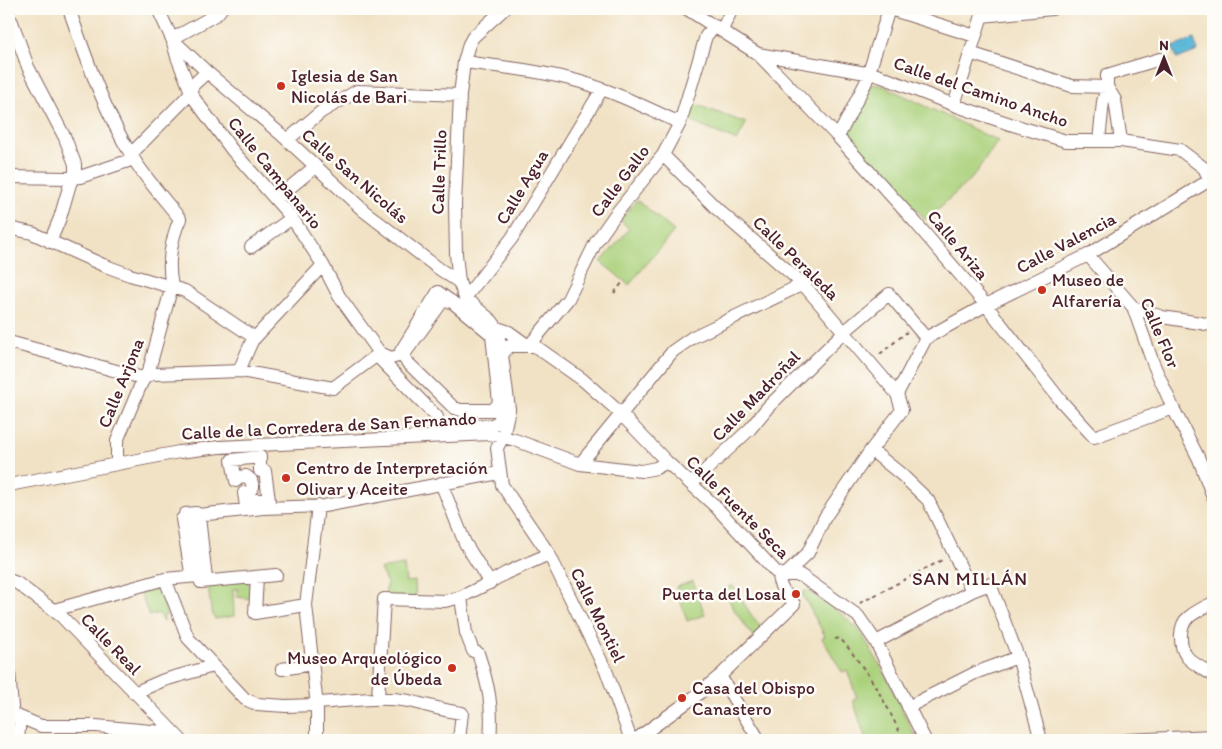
<svg xmlns="http://www.w3.org/2000/svg" width="1222" height="749" font-family="Itim,sans-serif">
	<rect width="100%" height="100%" fill="#fdfcf7"/>
	<filter id="ink" filterUnits="userSpaceOnUse"><feTurbulence type="fractalNoise" baseFrequency=".02" numOctaves="2"/><feDisplacementMap in="SourceGraphic" scale="10" xChannelSelector="R" yChannelSelector="G"/><feConvolveMatrix kernelMatrix="1 2 1 2 8 2 1 2 1" color-interpolation-filters="sRGB"/></filter>
	<filter id="wash" filterUnits="userSpaceOnUse"><feTurbulence type="fractalNoise" baseFrequency=".0096" numOctaves="4" result="noise"/><feDisplacementMap in="SourceGraphic" scale="20" xChannelSelector="R" yChannelSelector="G"/><feGaussianBlur stdDeviation="1.12" result="paint"/><feColorMatrix in="noise" values="0 0 0 0 0 0 0 0 0 0 0 0 0 0 0 0 0 1.4 0 .05"/><feComposite in="paint" operator="in"/></filter>
	<g filter="url(#wash)">
		<rect width="100%" height="100%" fill="#f1e2c5"/>
		<path fill="#abd17b" stroke="#7a7853" d="M872,84L884,86L998,141L972,178L926,220L847,135Z
			M689,102L746,123L737,141L684,119Z
			M637,200L674,231L629,285L601,262L629,229L620,220Z
			M404,565L406,582L415,581L416,598L385,597L387,583L380,569Z
			M245,580L253,587L252,599L237,597L238,589H233L234,616L215,619L211,610L208,585Z
			M162,581L170,603L163,605L167,615L163,617L164,620H162L158,613L149,616L139,590Z
			M693,581L705,615L687,621L676,587Z
			M732,585L754,619L763,629L754,638L732,607L726,589Z
			M806,590L843,615L860,631L884,672L917,740H866L853,700L857,698L847,670L842,672L822,638L825,636L802,594Z"/>
		<path fill="#59b6d7" stroke="#526a81" d="M1194,39L1198,51L1177,59L1173,47Z"/>
	</g>
	<g filter="url(#ink)">
		<g fill="none" stroke-linecap="round" stroke-linejoin="round">
			<g stroke="#846361" stroke-width="14">
				<path id="minor" d="M69,9C87,60 104,111 133,158C146,179 164,199 180,219C171,239 167,264 172,286L149,370L141,384L117,441V464
					M158,9L172,39L177,57L193,97L232,150L292,218L323,265L339,296L380,353L389,357
					M504,9L473,37L469,44L464,62L460,95L455,204L456,254L459,282L465,298L492,321L497,328L502,355L509,409L503,437L497,448L502,485L549,554L607,673L631,740
					M687,9L758,54L838,137L915,222L986,305L1061,401L1094,437L1173,408
					M890,9L975,36
					M982,16L1052,9
					M9,18L12,22L28,67L65,138L75,164V174L70,184L60,218L50,242
					M722,30L732,9
					M970,53L1072,86L1107,87
					M758,54L877,75L954,105L1010,124L1066,141H1121L1180,150L1204,168L1210,180
					M464,62C503,67 542,71 581,82C615,92 647,108 680,123
					M207,72L283,136L364,211L438,268L459,282
					M1107,87L1115,100L1121,141
					M954,105L984,9
					M838,137L866,82L889,9
					M287,140L321,112L357,91L460,95
					M1099,141L1103,102L1107,87V75L1160,59
					M663,155L717,209L803,284L897,394L902,410L871,450L825,517L808,553L779,581L782,589L788,596
					M9,177L67,178
					M68,178L80,177L128,161L134,151L188,96L193,85L207,72L172,39L217,14L221,9
					M276,199L316,166
					M9,228L32,233L103,265L130,275L185,291L255,338
					M251,247L292,218
					M1088,255L1133,307L1153,363L1173,408L1199,459L1213,497
					M438,292L495,333L504,410L498,422L493,425L436,427L437,417L378,357L391,358L402,355L407,362L454,408L461,410H493L499,403L492,335L451,301L442,302L405,353L401,351Z
					M465,298L512,238L602,89
					M1133,307L1162,317L1213,325
					M497,328L509,332L527,345
					M9,342L139,377L154,374L241,371L333,388L380,353
					M529,346L568,299L596,242L615,215L663,155L680,123L706,36L715,26
					M502,355L509,346H535L583,380L617,410L667,462L715,506L776,572L783,575H800L858,616L876,642L925,740
					M241,371V366L252,341L323,265
					M897,394L926,338L986,305L1088,255L1213,178
					M871,450L902,475L928,500L972,591
					M260,457V471H265L269,500H256V504L246,506L244,493L249,492L253,487L251,480L246,476L239,477L236,481L232,460Z
					M580,464L673,351L693,337L803,284
					M441,483L465,543L490,583
					M692,483L750,429L768,407L844,332L889,294L926,338
					M9,485L179,452L219,447L490,434L515,440L580,464L641,471L656,468L667,462
					M196,513L199,517L206,579L191,572L182,519L186,518L185,514Z
					M276,575L201,582L198,576L192,522L194,518L198,515L263,508L324,506L499,473
					M257,577L255,613L306,605
					M165,579L188,638L245,699L256,704L286,706L314,705L319,703C348,701 379,696 409,701C427,705 444,711 462,713L459,740
					M9,580L17,583L61,616L181,740
					M461,597L466,633L473,651L478,653C489,687 493,705 490,740
					M1213,603C1205,607 1196,611 1189,617C1178,625 1179,646 1187,657C1193,664 1205,670 1213,675
					M54,610L165,579L198,576
					M876,642L972,591L990,584L1018,657L1041,740
					M282,669L312,664
					M9,672L12,707L10,716
					M720,676L759,740
					M134,693L164,680L213,666
					M378,698L384,599L445,601L461,597L485,585L506,573L549,554
					M908,707L975,673L1018,657
					M9,716H17L41,726H96L162,732L172,731
					M18,740L20,718
					M317,740V707L306,605L318,506
					M635,740L697,695L720,676L794,604L792,602
					M1127,740L1213,736"/>
			</g>
			<path stroke="#846361" stroke-width="2" stroke-dasharray="4 4" stroke-linecap="butt" d="M614,293L623,282
				M880,354L907,332
				M860,603L944,559
				M835,639L840,638C867,670 886,701 903,740"/>
			<use href="#minor" stroke="#fff" stroke-width="12"/>
		</g>
	</g>
	<g fill="#c8321e" stroke="#fdfcf7" stroke-width="2">
		<circle cx="281" cy="86" r="5"/>
		<circle cx="1042" cy="290" r="5"/>
		<circle cx="286" cy="478" r="5"/>
		<circle cx="796" cy="594" r="5"/>
		<circle cx="452" cy="668" r="5"/>
		<circle cx="682" cy="698" r="5"/>
	</g>
	<g text-anchor="middle" stroke-width="5" stroke-linejoin="round" paint-order="stroke">
		<g font-size="18" fill="#4a1f2b" stroke="#fdfcf7" text-anchor="start">
			<text x="291" y="82">Iglesia de San<tspan x="291" dy="21">Nicolás de Bari</tspan></text>
			<text x="1052" y="286">Museo de<tspan x="1052" dy="21">Alfarería</tspan></text>
			<text x="296" y="474">Centro de Interpretación<tspan x="296" dy="21">Olivar y Aceite</tspan></text>
			<text x="786" y="600" text-anchor="end">Puerta del Losal</text>
			<text x="442" y="664" text-anchor="end">Museo Arqueológico<tspan x="442" dy="21">de Úbeda</tspan></text>
			<text x="692" y="694">Casa del Obispo<tspan x="692" dy="21">Canastero</tspan></text>
		</g>
		<g font-size="18" fill="#4a1f2b" stroke="#fdfcf7">
			<text transform="translate(981 92) rotate(19)" y="6">Calle del Camino Ancho</text>
			<text transform="translate(439 172) rotate(-88)" y="6">Calle Trillo</text>
			<text transform="translate(275 173) rotate(51)" y="6">Calle Campanario</text>
			<text transform="translate(355 176) rotate(41)" y="6">Calle San Nicolás</text>
			<text transform="translate(620 181) rotate(-53)" y="6">Calle Gallo</text>
			<text transform="translate(522 187) rotate(-59)" y="6">Calle Agua</text>
			<text transform="translate(1066 243) rotate(-28)" y="6">Calle Valencia</text>
			<text transform="translate(958 245) rotate(50)" y="6">Calle Ariza</text>
			<text transform="translate(796 258) rotate(44)" y="6">Calle Peraleda</text>
			<text transform="translate(1160 333) rotate(67)" y="6">Calle Flor</text>
			<text transform="translate(121 383) rotate(-68)" y="6">Calle Arjona</text>
			<text transform="translate(756 396) rotate(-46)" y="6">Calle Madroñal</text>
			<text transform="translate(329 426) rotate(-3)" y="6">Calle de la Corredera de San Fernando</text>
			<text transform="translate(738 507) rotate(45)" y="6">Calle Fuente Seca</text>
			<text transform="translate(598 615) rotate(64)" y="6">Calle Montiel</text>
			<text transform="translate(111 644) rotate(46)" y="6">Calle Real</text>
		</g>
		<g font-size="19" letter-spacing="1" fill="#4a1f2b" stroke="#fdfcf7">
			<text x="970" y="585">SAN MILLÁN</text>
		</g>
	</g>
	<rect width="1222" height="749" fill="none" stroke="#fdfcf7" stroke-width="30"/>
	<g transform="translate(1164 58)" stroke="#fdfcf7" stroke-width="4" paint-order="stroke">
	<path d="M0-4L9 19L0 12L-9 19Z" fill="#4a1f2b"/>
	<text y="-8" font-size="14" font-weight="bold" text-anchor="middle" fill="#4a1f2b">N</text>
	</g>
</svg>
